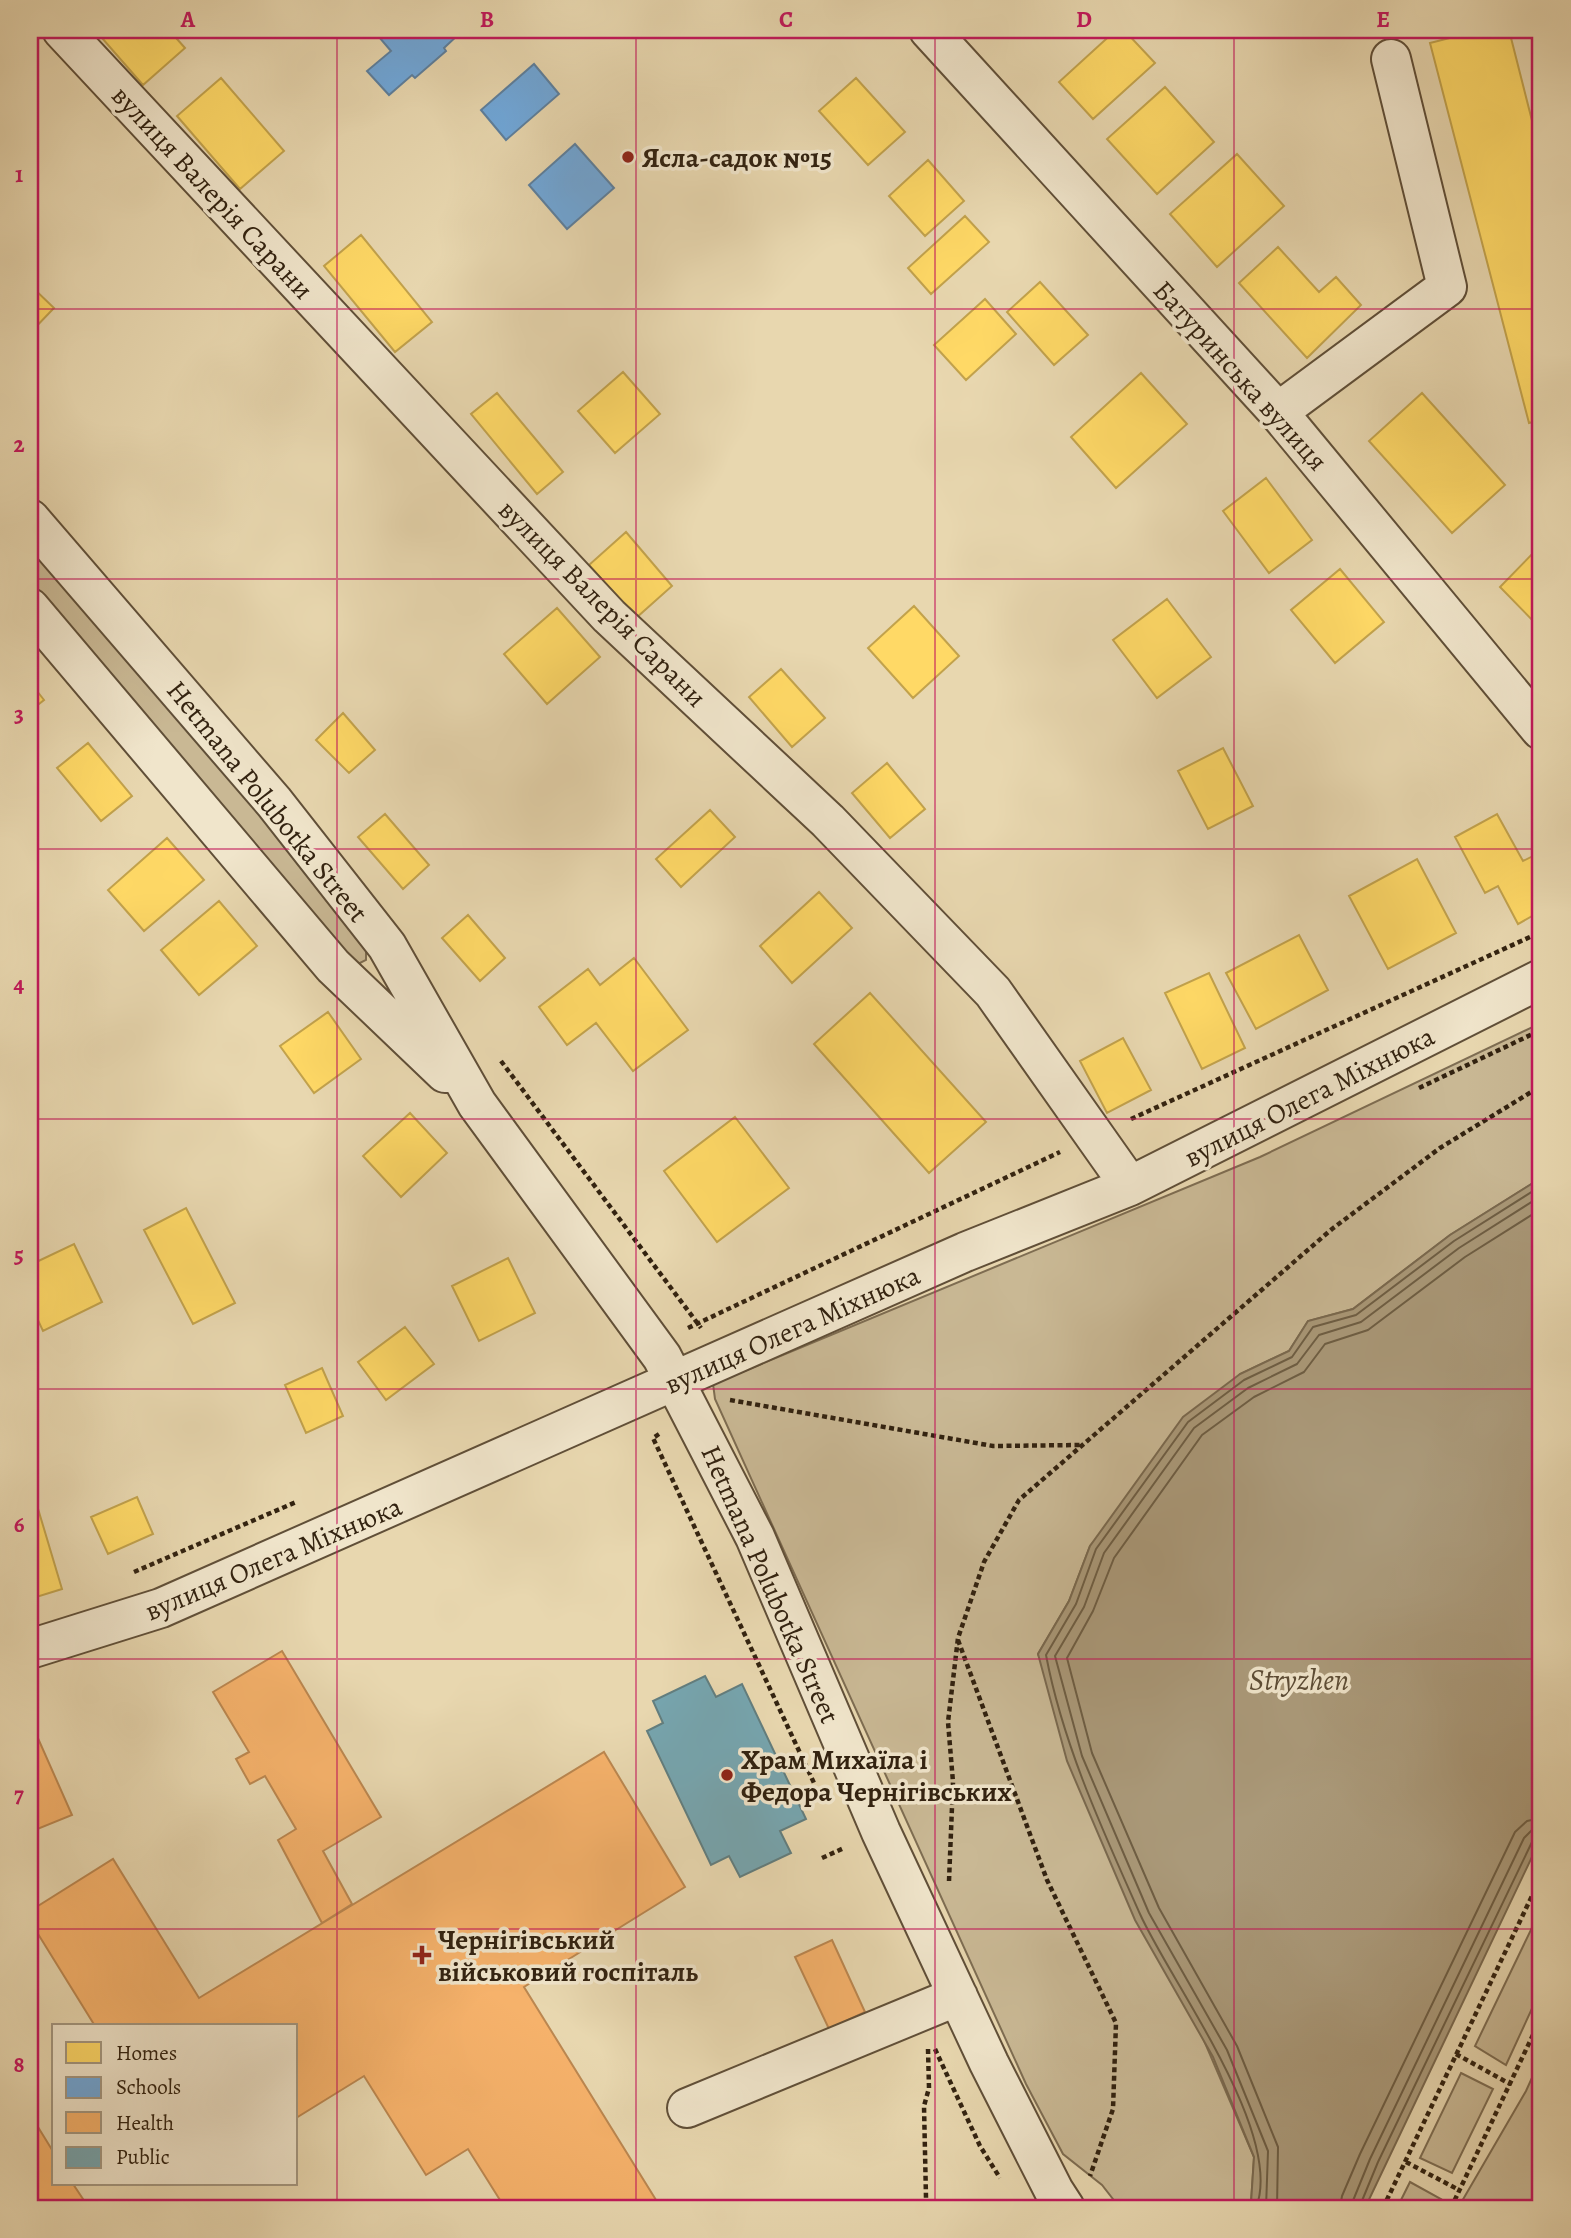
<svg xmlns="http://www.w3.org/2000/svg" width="1571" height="2238" font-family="Alegreya,serif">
	<rect width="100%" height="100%" fill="#e8d7af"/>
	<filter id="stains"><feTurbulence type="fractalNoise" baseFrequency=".00286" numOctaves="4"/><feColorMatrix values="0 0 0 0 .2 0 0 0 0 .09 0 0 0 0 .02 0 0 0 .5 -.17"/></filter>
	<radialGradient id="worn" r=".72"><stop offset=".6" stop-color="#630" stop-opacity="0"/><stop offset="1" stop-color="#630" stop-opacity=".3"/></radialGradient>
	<path fill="#c9b894" stroke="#7e6d52" stroke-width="2" d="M30,534L366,942V960L356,965L30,591Z
		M1541,1023V1178L1450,1235L1353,1309L1308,1321L1289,1351L1240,1374L1090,1546L1069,1601L1038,1654L1254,2157L1251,2203L1248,2208H1120L1102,2185L1063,2154L1026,2084L715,1399L713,1384L1260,1157Z
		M1541,1909V1989L1506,2065L1475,2046Z
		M1541,2058V2208H1458L1526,2091Z
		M1461,2073L1493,2089L1452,2173L1420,2158Z
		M1410,2182L1441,2199L1435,2208H1397Z"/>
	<path fill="#aa9979" stroke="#7a694f" stroke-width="2" d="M1541,1178V1838L1365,2208H1248L1251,2203L1254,2157L1213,2057L1135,1920L1067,1761L1038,1654L1069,1601L1090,1546L1183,1417L1240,1374L1289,1351L1308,1321L1353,1309L1450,1235Z"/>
	<path fill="#ffd966" stroke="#c2a24c" stroke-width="2" d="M95,30H169L185,48L143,85Z
		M1116,30H1124L1155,63L1093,119L1059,82Z
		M1481,30H1509L1541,156V420L1529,423L1430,43Z
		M221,78L284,151L240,189L177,116Z
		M856,78L905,132L868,165L819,111Z
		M1165,87L1214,142L1157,194L1107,139Z
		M1237,154L1284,206L1217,267L1170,214Z
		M928,160L964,201L925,236L889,196Z
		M965,216L989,242L931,294L908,268Z
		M361,235L432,322L395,352L324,266Z
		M1278,247L1319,292L1336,277L1361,305L1307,358L1239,283Z
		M1040,282L1088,335L1054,365L1007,312Z
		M30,285L54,308L30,333Z
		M985,299L1016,334L966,380L934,345Z
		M623,372L660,414L615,453L578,411Z
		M1141,373L1187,424L1116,488L1071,437Z
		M497,393L563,472L537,494L471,414Z
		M1422,393L1505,485L1452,533L1369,441Z
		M1266,478L1312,540L1269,573L1223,511Z
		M626,532L672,586L636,618L589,565Z
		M1541,545V629L1500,587Z
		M1340,569L1384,622L1335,663L1291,610Z
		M1167,599L1211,657L1157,698L1113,640Z
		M914,606L959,656L913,698L868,648Z
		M557,608L600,657L547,704L504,654Z
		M781,669L825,718L792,747L749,697Z
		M30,682L44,700L30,711Z
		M343,713L375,750L349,773L316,740Z
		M88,743L132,796L101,821L57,768Z
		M1223,748L1253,806L1208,829L1178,771Z
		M887,763L925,809L890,838L852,793Z
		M710,810L735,837L681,887L656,859Z
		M385,814L429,865L403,889L358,837Z
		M1497,814L1523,861L1541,852V911L1518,924L1498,886L1485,893L1455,837Z
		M167,838L204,880L144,931L108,890Z
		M1417,859L1456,933L1388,969L1349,896Z
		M819,892L852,928L792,983L760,946Z
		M219,901L257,946L199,995L161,950Z
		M468,915L505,958L480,981L442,938Z
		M1299,935L1328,990L1256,1029L1226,973Z
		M634,958L688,1030L633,1071L596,1023L567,1045L539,1007L588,969L600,985Z
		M1209,973L1245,1048L1202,1069L1165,993Z
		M870,993L986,1122L929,1173L814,1044Z
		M328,1012L361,1059L314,1093L280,1046Z
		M1123,1038L1151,1090L1107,1113L1080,1061Z
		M410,1113L447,1153L401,1197L363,1156Z
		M735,1117L789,1188L717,1242L664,1171Z
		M186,1208L235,1303L193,1324L144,1230Z
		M74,1244L102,1302L43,1331L30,1303V1265Z
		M508,1258L535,1313L479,1341L452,1286Z
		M405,1327L434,1364L386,1400L358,1362Z
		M322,1368L343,1416L306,1433L285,1385Z
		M137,1497L153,1534L108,1554L91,1517Z
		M36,1502L62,1589L30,1599V1504Z"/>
	<path fill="#6fa8dc" stroke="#5d809f" stroke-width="2" d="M373,30H455L459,34L444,48L446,51L415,78L412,75L389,95L367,71L391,51Z
		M534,64L559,94L506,140L481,110Z
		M575,144L614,188L567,229L529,185Z"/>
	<path fill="#f6b26b" stroke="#bb8750" stroke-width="2" d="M282,1651L381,1817L323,1851L352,1904L322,1923L278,1840L296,1829L265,1776L250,1784L236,1759L249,1752L213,1692Z
		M33,1727L72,1815L35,1830L30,1818V1729Z
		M604,1752L685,1887L524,1987L661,2208H505L468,2149L426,2175L364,2076L296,2118V2026H95L30,1921V1911L113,1859L199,1998Z
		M832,1940L865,2012L829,2029L795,1957Z
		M30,2114L54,2153V2184H73L89,2208H36L30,2199Z"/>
	<path fill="#76a5af" stroke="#627e7f" stroke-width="2" d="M705,1676L716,1697L742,1684L806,1819L780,1831L791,1853L740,1877L729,1856L711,1865L647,1731L663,1723L653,1701Z"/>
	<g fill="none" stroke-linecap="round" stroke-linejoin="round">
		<path stroke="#6e5e44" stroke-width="2" d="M1256,2208C1285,2133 1171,1983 1140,1914C1103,1831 1063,1745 1046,1655L1076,1604L1096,1549L1188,1422L1244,1380L1292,1357L1313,1327L1356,1315L1454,1241L1541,1186
			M1266,2208L1268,2151L1227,2050L1149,1913L1082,1756L1055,1656L1084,1607L1104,1553L1194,1428L1248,1388L1297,1364L1319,1335L1361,1322L1459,1248L1541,1196
			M1277,2208L1278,2147L1237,2046L1159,1908L1092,1753L1067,1658L1093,1611L1114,1558L1202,1435L1254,1397L1304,1372L1325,1344L1368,1330L1465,1257L1541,1209
			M1340,2208L1342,2196L1360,2154L1515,1832L1527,1821L1541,1818
			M1350,2208L1370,2159L1524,1838L1532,1830L1541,1828
			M1359,2208L1378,2162L1532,1842L1541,1837"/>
		<g stroke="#604f38" stroke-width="42">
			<path id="minor" d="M62,30L609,616L828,821L993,992L1130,1186
				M929,30L1278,412L1541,730
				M1278,412L1447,287L1391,59
				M30,519L274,802L387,946L477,1104L662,1357L755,1537L881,1832L989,2063L1054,2191L1065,2208
				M30,608L333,966L445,1073
				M30,1649L161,1608L965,1252L1130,1186L1541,979
				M687,2108L958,1996"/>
		</g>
		<path stroke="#322210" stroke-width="4.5" stroke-dasharray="5 3.5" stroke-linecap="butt" d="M1424,36L1433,30
			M501,1061L701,1328
			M1419,1088L1541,1030
			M1131,1119L1541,932
			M688,1328L1060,1152
			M730,1400L993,1446L1081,1445
			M659,1434L653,1438L814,1783
			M134,1572L296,1502
			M958,1640L1047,1880L1116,2023L1113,2109L1090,2176
			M822,1858L844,1848
			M949,1881L953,1782L948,1722L958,1638L984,1562L1019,1500L1332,1229L1440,1148L1541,1086
			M928,2049L929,2088L924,2106L926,2198L930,2208
			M935,2049L980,2146L1000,2178
			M1456,2054L1510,2084
			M1406,2162L1461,2191
			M1383,2208L1541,1877
			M1451,2208L1541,2018"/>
		<use href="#minor" stroke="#f0e5cb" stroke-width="38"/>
	</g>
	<path fill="none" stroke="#c2185b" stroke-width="2" stroke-opacity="0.55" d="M337,30V2208M636,30V2208M935,30V2208M1234,30V2208M30,309H1541M30,579H1541M30,849H1541M30,1119H1541M30,1389H1541M30,1659H1541M30,1929H1541"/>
	<g fill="#8f2418" stroke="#f0e5cb" stroke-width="2.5">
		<circle cx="628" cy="157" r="7"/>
		<circle cx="727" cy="1775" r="7"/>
		<path d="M418.5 1944.5h7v7h7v7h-7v7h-7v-7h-7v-7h7z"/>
	</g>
	<g text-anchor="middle" stroke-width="7" stroke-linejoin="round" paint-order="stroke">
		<g font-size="28" font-weight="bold" fill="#322210" stroke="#f0e5cb" text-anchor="start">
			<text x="642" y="167">Ясла-садок №15</text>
			<text x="741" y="1769">Храм Михаїла і<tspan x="741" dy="32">Федора Чернігівських</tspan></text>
			<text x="438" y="1949">Чернігівський<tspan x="438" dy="32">військовий госпіталь</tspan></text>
		</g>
		<g font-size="28" fill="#322210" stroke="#f0e5cb">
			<text transform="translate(213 192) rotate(47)" y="10">вулиця Валерія Сарани</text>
			<text transform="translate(1241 375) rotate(48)" y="10">Батуринська вулиця</text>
			<text transform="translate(603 603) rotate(45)" y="10">вулиця Валерія Сарани</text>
			<text transform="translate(268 801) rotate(51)" y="10">Hetmana Polubotka Street</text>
			<text transform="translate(1309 1096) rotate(-27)" y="10">вулиця Олега Міхнюка</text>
			<text transform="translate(792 1329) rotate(-24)" y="10">вулиця Олега Міхнюка</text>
			<text transform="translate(273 1558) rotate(-23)" y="10">вулиця Олега Міхнюка</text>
			<text transform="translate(771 1584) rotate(66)" y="10">Hetmana Polubotka Street</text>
		</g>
		<g font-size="30" font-style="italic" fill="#5c4c35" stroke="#f0e5cb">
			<text x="1299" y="1690">Stryzhen</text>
		</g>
	</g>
	<rect width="1571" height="2238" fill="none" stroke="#e8d7af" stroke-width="77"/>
	<rect x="52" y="2024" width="245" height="161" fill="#f0e5cb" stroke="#a49780" stroke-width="2"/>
	<rect x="66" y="2042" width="35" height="21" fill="#ffd966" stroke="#a49780" stroke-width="2"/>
	<text x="116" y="2060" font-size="21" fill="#322210">Homes</text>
	<rect x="66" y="2077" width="35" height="21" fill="#6fa8dc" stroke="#a49780" stroke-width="2"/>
	<text x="116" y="2094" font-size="21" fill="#322210">Schools</text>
	<rect x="66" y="2112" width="35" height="21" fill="#f6b26b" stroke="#a49780" stroke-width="2"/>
	<text x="116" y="2130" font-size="21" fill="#322210">Health</text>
	<rect x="66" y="2147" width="35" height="21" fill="#76a5af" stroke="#a49780" stroke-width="2"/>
	<text x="116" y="2164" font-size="21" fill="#322210">Public</text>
	<rect x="38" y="38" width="1494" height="2162" fill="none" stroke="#c2185b" stroke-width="2.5"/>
	<g font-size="23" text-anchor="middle" font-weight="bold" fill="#c2185b">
		<text x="188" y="27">A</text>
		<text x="487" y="27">B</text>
		<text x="786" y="27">C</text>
		<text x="1084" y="27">D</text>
		<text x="1383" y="27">E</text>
		<text x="19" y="182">1</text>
		<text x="19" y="452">2</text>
		<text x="19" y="722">3</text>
		<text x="19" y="992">4</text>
		<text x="19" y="1262">5</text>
		<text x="19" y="1532">6</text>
		<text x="19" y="1802">7</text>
		<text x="19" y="2072">8</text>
	</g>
	<rect width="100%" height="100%" filter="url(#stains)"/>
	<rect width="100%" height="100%" fill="url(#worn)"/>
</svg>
